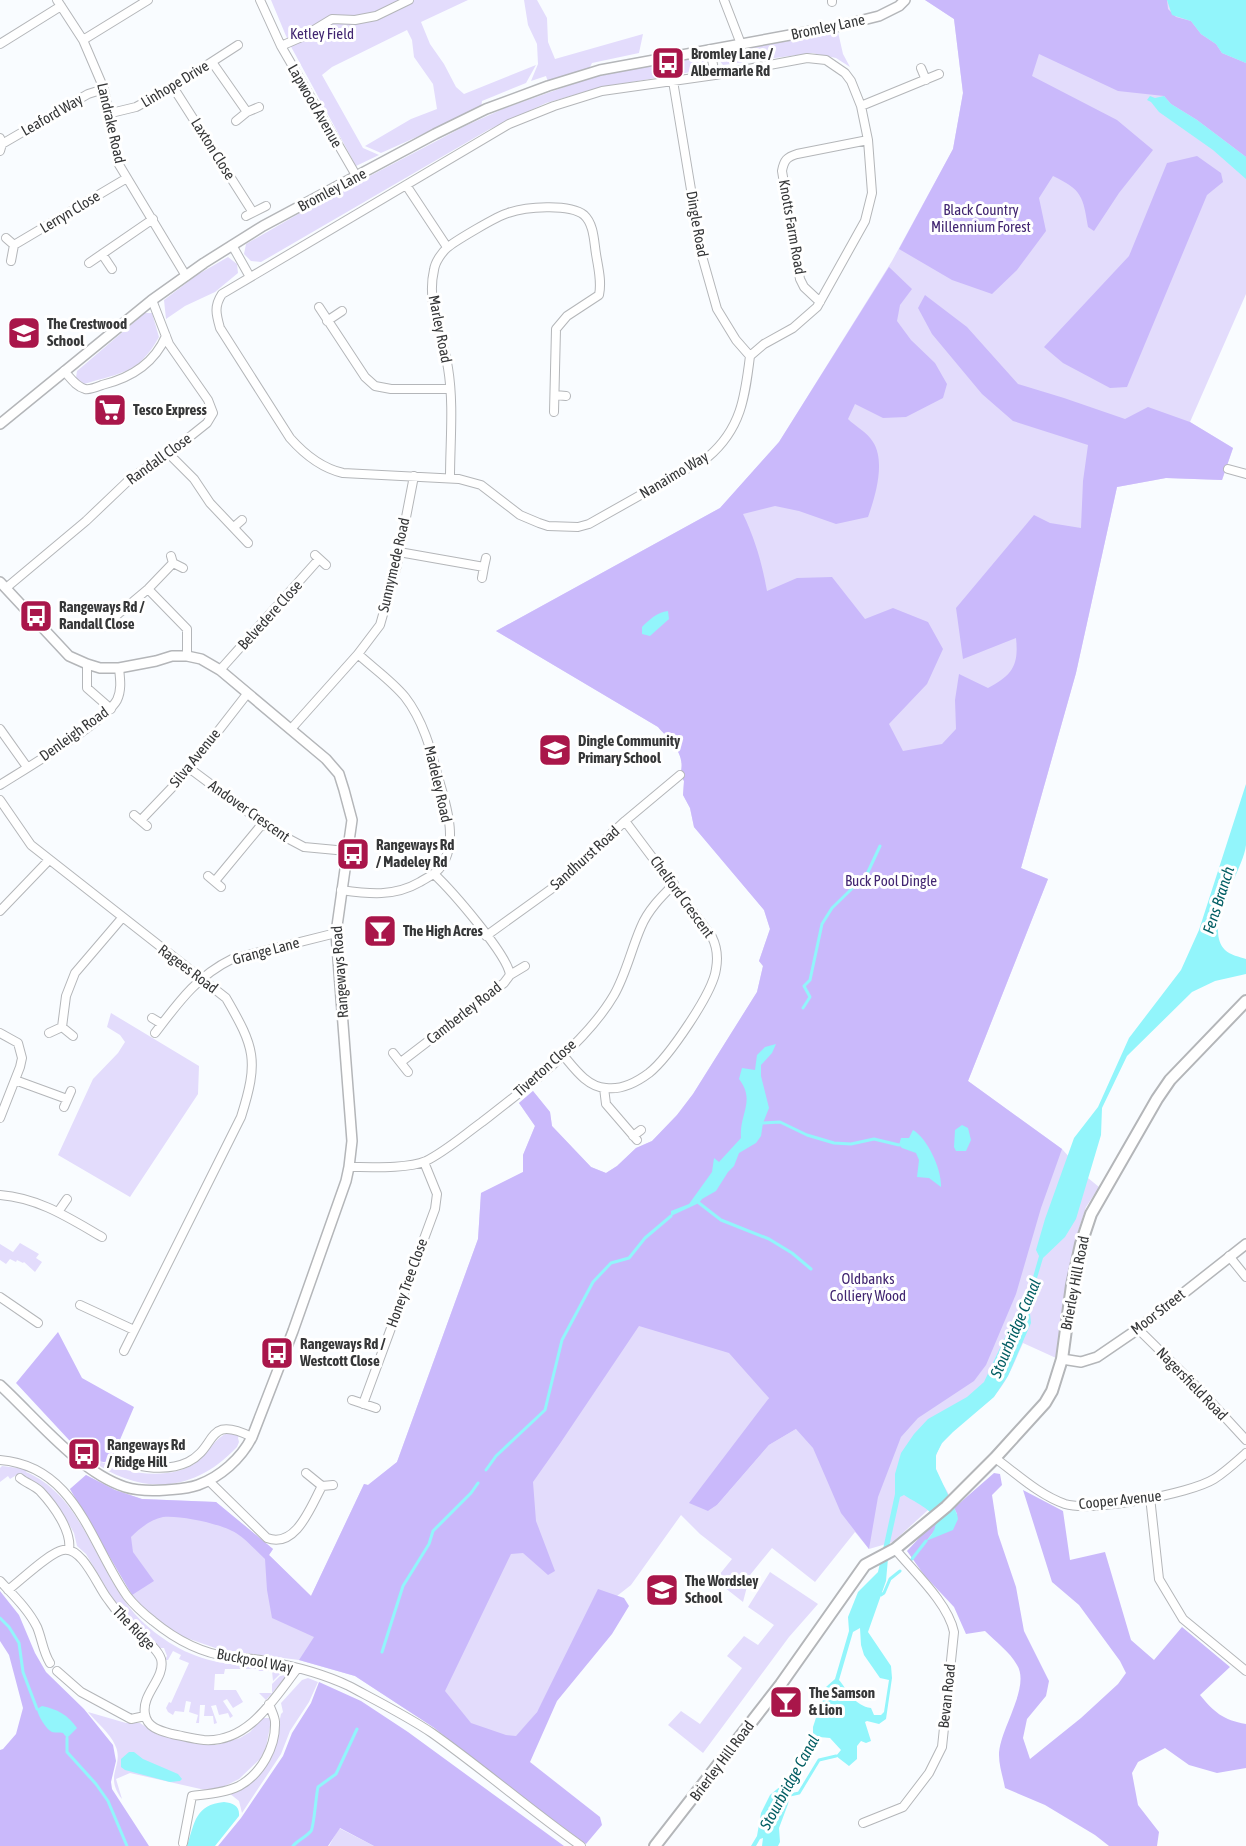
<svg xmlns="http://www.w3.org/2000/svg" width="1246" height="1846" font-family="'Asap Condensed',sans-serif">
	<rect width="100%" height="100%" fill="#f9fcff"/>
	<path fill="#e3dcfc" fill-rule="evenodd" d="M271,0H468L421,22L430,44L444,64L456,87L464,94L536,65L526,83L482,101L481,108L381,153L365,146L411,119L437,109L433,84L414,57L412,40L407,30L332,67L322,75L363,148L379,155L356,166L289,43Z
		M524,0H537L547,18L548,42L555,59L643,34L639,53L592,63L589,69L548,82L546,76L531,81L538,64L537,44L528,25Z
		M925,0H1246V294L1190,422L1233,448L1222,480L1166,478L1117,487L1076,673L1021,868L1048,879L968,1081L1062,1149L1088,1178L1099,1187L1086,1207L1076,1238L1056,1358L1023,1343C1015,1360 1008,1381 994,1396C977,1415 928,1438 936,1470C938,1479 945,1486 949,1495L928,1510L893,1542L869,1549L855,1532L815,1582L772,1548L750,1575L743,1602L715,1580L732,1559L700,1534L681,1515L631,1585L617,1596L572,1645L537,1712L517,1736L530,1763L433,1727L355,1676L299,1660L221,1650L178,1635L152,1617L132,1595L70,1489L86,1475L115,1490L142,1499L216,1502L273,1549L269,1555L311,1596L364,1484L368,1485L397,1462L478,1239L481,1193L523,1172V1155L535,1126L519,1103L533,1091L550,1112L552,1126L591,1167L606,1173L617,1166L636,1148L652,1141L677,1115L693,1094L757,992L763,966L759,961L770,929L764,910L694,827L690,808L683,795L684,781L680,775C687,754 670,741 658,727L496,631L720,508L779,442L892,261L953,149L963,93L954,19ZM769,1398L796,1429L769,1445L717,1505L708,1511Z
		M838,32L843,54L850,67L836,58L812,53L723,65L719,60L721,53Z
		M692,58H702L706,64L703,70L602,87L546,103L488,130L261,262L251,261L244,254L246,244L307,209L465,126L505,108L593,77Z
		M228,257L237,264L238,273L215,292L185,306L166,319L164,300L197,275Z
		M145,313H152L159,337C138,374 123,372 84,384L76,378L77,371Z
		M111,1013L199,1066L198,1094L130,1197L58,1155L93,1079L118,1053L125,1042L120,1035L107,1027Z
		M20,1243L39,1254L36,1258L42,1262L35,1272L24,1262L23,1263L17,1260L16,1262L10,1259L6,1264L0,1260V1244L13,1252Z
		M228,1433L239,1435L238,1438L239,1442L237,1447C194,1493 141,1496 91,1460C104,1462 114,1466 126,1470C147,1476 181,1476 198,1461C209,1453 215,1437 228,1433Z
		M2,1466L26,1469V1472C88,1498 97,1581 145,1624C169,1646 199,1661 231,1664C247,1666 271,1664 285,1673L280,1674L273,1681L272,1671H259L258,1669H225L224,1674H215L214,1690H236L243,1702L233,1708L227,1699L223,1701L233,1716L230,1718L228,1713L219,1715L216,1705L211,1706L217,1723L214,1724L213,1716H204L205,1705H200L199,1723H196L198,1715L189,1712L191,1702L186,1701L184,1712L175,1711L173,1715L168,1712L166,1708L169,1702L171,1703L189,1663L179,1659L181,1655L173,1651L168,1660H165L167,1656L164,1648H160L135,1625L111,1596L86,1554L77,1546L74,1533L70,1526L41,1485L18,1474L10,1479L8,1476L0,1482V1468Z
		M770,1572L818,1604L789,1637L703,1753L668,1725L681,1711L700,1724L742,1668L727,1656L744,1636L758,1645L774,1625L748,1607Z
		M286,1675L285,1678L266,1700L259,1693H272V1684L280,1676Z
		M308,1678L318,1682L309,1702L290,1731L281,1754L242,1813L239,1801L229,1793L238,1790L274,1748L281,1714L283,1712L281,1703L302,1680Z
		M88,1712L126,1723H140L158,1735L198,1744L216,1745L240,1738L250,1732L263,1718H269L271,1722L266,1747L260,1759L239,1779L223,1787L205,1790L130,1773L116,1779L122,1799C103,1774 125,1766 115,1745C110,1733 96,1722 88,1712Z
		M339,1828L374,1846H329Z"/>
	<path fill="#cab9fb" d="M925,0H1167L1168,9L1176,17L1191,21L1201,34L1216,44L1222,53L1246,63V157L1197,120L1171,104L1164,96L1118,91L1039,54L1032,76L1117,120L1153,150L1119,193L1094,231L1088,227C1083,196 1082,190 1053,176L1039,198L1046,231L1017,270L992,294L952,280L899,249L953,149L963,93L954,19Z
		M1197,156L1221,173L1223,182L1207,195L1127,387L1110,388L1063,363L1044,347L1129,256L1167,163Z
		M889,267L912,289L900,305L897,321L911,340L935,363L947,384L943,398L906,417L883,418L855,404L848,419C855,426 868,433 873,442C886,462 875,497 868,517L836,524L799,511L775,506L743,514C755,539 762,563 767,591L797,578L832,577L865,619L893,608L928,622L943,649L927,684L889,724L903,751L942,744L956,729L955,700L959,674L988,688C1012,675 1019,666 1016,638L963,659L956,608L1034,515L1050,523L1081,528L1083,481L1088,445L1013,421L982,394L932,334L918,308L925,295L967,327L1018,384L1064,398L1125,419L1148,407L1190,422L1233,448L1222,480L1166,478L1117,487L1076,673L1021,868L1048,879L968,1081L1062,1149L1041,1208L1016,1294L986,1365L974,1381L918,1418L901,1437L878,1497L869,1549L841,1513L813,1448L796,1429L769,1445L717,1505L708,1511L689,1503L769,1398L729,1353L639,1326L559,1445L533,1482L536,1521L555,1571L548,1575L523,1553L511,1554L445,1691L471,1723L506,1735L516,1736L537,1712L598,1589L624,1598L629,1606L612,1634L557,1701L530,1762L600,1817L602,1825L586,1844L511,1789L433,1727L355,1676L299,1660L314,1637L272,1618L267,1590L265,1559C256,1551 247,1540 236,1533C222,1524 180,1515 163,1517C150,1520 140,1528 131,1537L133,1552L154,1581L132,1595L70,1489L86,1475L115,1490L142,1499L216,1502L273,1549L269,1555L311,1596L364,1484L368,1485L397,1462L478,1239L481,1193L523,1172V1155L535,1126L519,1103L533,1091L550,1112L552,1126L591,1167L606,1173L617,1166L636,1148L652,1141L677,1115L693,1094L757,992L763,966L759,961L770,929L764,910L694,827L690,808L683,795L684,781L680,775C687,754 670,741 658,727L496,631L720,508L779,442Z
		M58,1332L82,1378L134,1407L110,1463L91,1460L69,1440L16,1383Z
		M994,1473L1000,1474L1002,1485L992,1495L998,1534L1016,1587L1024,1631L1049,1681L1046,1696L1027,1719L1023,1738L1030,1759L1081,1718L1118,1684L1126,1673L1120,1661L1079,1605L1052,1582L1023,1490L1063,1511L1070,1560L1105,1552L1131,1640L1154,1660L1182,1627L1230,1667L1200,1695C1214,1712 1223,1720 1246,1724V1768L1217,1773L1189,1765L1165,1748L1138,1762L1132,1773L1138,1805L1159,1832L1157,1846H1109L1095,1835L1045,1805L1005,1788C1003,1777 999,1766 999,1755C999,1730 1031,1687 1017,1665C1010,1652 995,1641 985,1631L966,1634L954,1607L924,1575L907,1551L936,1520V1529L927,1540L957,1514L954,1508Z
		M0,1591L19,1615L35,1653L46,1672L84,1709L113,1745L116,1761L111,1782L112,1789L149,1846H0V1750L3,1749L16,1734L23,1708L9,1655L0,1641Z
		M319,1682L361,1701L408,1732L564,1846H374L340,1828L328,1846H218L241,1818L283,1756L292,1733L311,1703Z"/>
	<path fill="#92f5fb" fill-rule="evenodd" d="M1167,0H1246V63L1222,53L1216,44L1201,34L1191,21L1172,15Z
		M1150,96L1155,98L1164,96L1171,104L1197,120L1242,154L1246,157V179L1213,150L1159,112L1151,102L1147,100Z
		M668,611L669,619L650,636L642,634V627C649,620 657,612 668,611Z
		M1246,784C1246,804 1246,825 1246,845C1243,872 1202,926 1225,950C1230,955 1240,957 1246,959V974L1215,981L1192,992L1127,1056L1102,1108L1101,1135L1076,1219L1065,1237L1043,1258L1029,1305L1031,1323L1008,1376L994,1397L953,1432L942,1443L936,1455V1469L957,1514L958,1519L953,1530L926,1541C950,1516 924,1508 904,1495L900,1497L889,1547L886,1581L868,1632L891,1666L892,1678L886,1719L879,1724L867,1721L865,1722L871,1741L866,1743L861,1741L857,1746V1759L849,1766L836,1756L841,1750L830,1738L819,1737L792,1783L788,1804L779,1828L780,1842L778,1846H762L763,1838L760,1839L756,1846H751L757,1836L761,1813L770,1795L789,1779L813,1738V1727L826,1687L835,1679L849,1631L848,1617L858,1592L878,1572L895,1494V1474L901,1453L914,1434L928,1419L967,1397L984,1382L1015,1316L1025,1305L1039,1256L1036,1250L1045,1219L1074,1138L1098,1107L1129,1038L1181,970L1199,930ZM860,1628L861,1645L864,1655L880,1678L889,1680L884,1712L881,1715H874L871,1708C855,1706 848,1691 839,1680L853,1632Z
		M776,1044L772,1053L761,1065V1076L769,1108L763,1123L761,1136L756,1143L739,1153L734,1166L728,1172L716,1191L702,1199L699,1203L671,1216V1211L689,1204L712,1172L714,1158L719,1162L741,1138C739,1114 756,1101 739,1079L742,1068L755,1070L757,1055L765,1047Z
		M962,1125L968,1128L971,1140L966,1151H956L954,1147L955,1130Z
		M913,1130C928,1139 942,1170 941,1187L929,1178L917,1177L919,1160L916,1153L902,1148L899,1145L901,1138H909Z
		M42,1706C57,1709 68,1715 77,1728L67,1738L63,1733C60,1732 56,1733 52,1732C46,1729 38,1716 37,1709Z
		M129,1752H134L143,1759L178,1774L182,1779L180,1781L170,1782L125,1770L121,1767V1759Z
		M224,1802C233,1803 240,1806 239,1816L215,1846H187C195,1822 195,1805 224,1802Z"/>
	<g fill="none" stroke-linecap="round" stroke-linejoin="round">
		<path stroke="#92f5fb" stroke-width="3" d="M803,1008L810,997L804,986L810,980L822,924L832,908L867,874L880,846
			M763,1123L780,1122L807,1135L834,1143L851,1144L874,1139L899,1145
			M699,1203L721,1220L769,1239L792,1253L811,1269
			M486,1470L496,1456L545,1410L562,1340L593,1282L611,1263L629,1258L645,1238L671,1216
			M912,1559L926,1541
			M881,1595L884,1593L890,1579L900,1571
			M0,1618L9,1627L19,1643L23,1672L37,1709
			M382,1652L403,1586L429,1544L433,1531L471,1493L478,1483
			M67,1738V1752L96,1784L108,1801L127,1846
			M790,1795L799,1793L819,1760L836,1756
			M293,1846C297,1841 306,1837 311,1831C314,1827 316,1795 318,1787L336,1774L357,1729"/>
		<g stroke="#b4b6b9" stroke-width="10">
			<path id="minor" d="M57,0L83,40L104,89L118,163L186,276
				M260,0L281,46L357,177
				M724,0L741,44
				M832,2V0
				M83,40L148,0
				M0,44L61,6
				M281,46L304,36L332,19L355,20L376,16L409,0
				M710,49L715,75
				M807,58L826,60L845,73L851,81L861,106L868,140L872,193L865,221L817,307L793,328L764,344L750,356C745,397 741,429 708,457L589,524L578,527L548,526L539,523L520,515L481,485L459,479L343,473C321,468 305,455 290,438L220,328C216,314 214,306 222,294L509,124L554,106L602,91L715,75Z
				M212,62L247,112
				M921,68L926,80
				M673,81L702,256L717,309L736,340L750,356
				M173,87L252,211
				M861,106L939,74
				M107,114L136,107L173,87L238,45
				M236,121L247,112L259,107
				M0,138L2,144L0,151
				M2,144L88,94L104,89
				M406,185L447,247
				M246,216L266,206
				M6,238L14,245L11,261
				M14,245L127,178
				M232,245L250,277
				M102,254L112,269
				M89,263L153,219
				M820,302L804,287L800,279L782,171C784,160 787,157 797,154L868,140
				M319,307L365,377L375,386L391,389H450
				M327,321L342,311
				M64,371C70,377 75,386 85,389C90,390 97,387 102,385C131,378 154,364 166,336
				M555,395L566,396
				M168,453L194,479L210,503L248,543
				M1228,469L1246,474
				M450,478C450,442 454,404 448,368C443,335 426,304 434,270C435,262 442,252 448,247C457,240 497,216 508,213C525,207 569,203 584,215C594,224 594,242 596,254C598,267 602,281 599,295L567,316L556,329L554,412
				M234,527L242,520
				M399,552L484,567L486,558
				M315,555L326,565
				M171,556L173,563L183,568
				M482,578L484,567
				M6,588L86,521L129,480L192,435L207,423L213,413L208,400L169,344L152,300
				M148,589L187,629V656
				M117,615L148,589L173,563
				M87,664V688L111,709
				M220,670L319,559
				M0,729L27,767
				M291,729L358,654L380,625L396,569L414,476
				M189,768L272,830L304,847L347,851
				M0,785C25,769 105,722 117,700C122,690 120,678 119,668
				M0,800L31,845L226,998C255,1048 259,1060 241,1117L124,1351
				M134,815L147,826
				M141,820L184,775L247,694
				M208,876L221,887
				M215,881L263,823
				M341,890C369,894 394,897 420,882C426,878 434,875 439,869C460,845 446,804 438,777C431,750 423,720 405,697C392,681 373,668 358,654
				M0,911L49,860
				M486,936L554,887L625,821L680,775
				M510,975L525,966
				M152,1018L162,1024
				M62,1027L66,996L75,973L122,918
				M0,1033L18,1043L22,1058L20,1067L0,1118
				M49,1033L62,1027L73,1036
				M155,1033C178,1003 197,976 232,959L336,933
				M393,1053L408,1072
				M563,1055C574,1068 587,1087 606,1088C621,1090 637,1082 649,1073C668,1058 713,993 716,969C718,958 717,947 712,937L625,821
				M401,1062L504,983L510,975C508,955 451,890 434,874
				M15,1080L67,1099
				M604,1088L606,1104L637,1140
				M64,1107L71,1091
				M633,1136L641,1130
				M349,1167C369,1167 408,1169 426,1161C446,1151 464,1135 482,1122C526,1088 586,1043 614,995C626,974 631,950 641,927C648,910 661,897 674,884
				M0,1195C39,1198 69,1218 102,1237
				M58,1212L67,1199
				M1229,1256L1246,1277
				M0,1297L38,1323
				M80,1305L134,1330
				M1138,1329L1199,1389L1246,1440
				M352,1400L376,1408
				M363,1404L435,1209L437,1194L424,1162
				M995,1458C1017,1474 1039,1495 1065,1504C1091,1512 1190,1494 1214,1479C1225,1472 1236,1462 1246,1453
				M0,1460C76,1466 90,1543 127,1596C134,1605 144,1614 153,1621C176,1640 200,1653 230,1657C242,1658 254,1658 266,1661C293,1666 324,1674 349,1686C375,1700 407,1716 432,1733C483,1769 530,1810 581,1846
				M115,1461C138,1466 165,1473 188,1462C218,1447 205,1414 252,1437
				M306,1473L322,1486L333,1485
				M20,1478C26,1483 35,1486 40,1491C54,1506 72,1531 69,1550
				M209,1481L267,1538C296,1549 311,1506 322,1486
				M1150,1497L1159,1579L1183,1619L1246,1671
				M0,1581C13,1595 28,1609 37,1627C42,1639 43,1652 50,1663
				M8,1590C20,1581 50,1552 63,1550C82,1546 97,1585 107,1598C113,1606 119,1615 127,1623C136,1633 157,1646 161,1659C166,1678 141,1694 145,1714C147,1728 161,1731 172,1734C183,1736 193,1739 204,1740C248,1743 273,1700 297,1669
				M57,1671L81,1692L131,1719L145,1716
				M863,1823L903,1807L929,1773L942,1747L954,1632C948,1603 914,1572 895,1549
				M183,1843L192,1796C207,1794 225,1793 239,1786C261,1774 276,1747 275,1722C275,1717 271,1710 269,1704"/>
		</g>
		<g stroke="#b4b6b9" stroke-width="12">
			<path id="tertiary" d="M0,424L152,300L204,263L263,226L435,134L486,109L548,86L600,70L839,26L879,16L899,6L905,0
				M0,582L69,656L87,664L100,668H119L156,661L172,656H187L201,659L220,670L326,759L339,774L344,790L352,820L336,933L352,1141L349,1167L346,1181L293,1331L252,1437C241,1459 220,1477 198,1485C187,1489 177,1489 166,1490C152,1491 138,1491 125,1487C79,1472 35,1417 0,1385
				M1062,1359L1081,1362L1097,1357L1138,1329L1246,1244"/>
		</g>
		<g stroke="#b4b6b9" stroke-width="14">
			<path id="secondary" d="M655,1846L781,1684L865,1565L895,1549L946,1507L995,1458L1045,1403L1052,1391L1062,1359L1072,1285L1081,1244L1091,1214L1157,1099L1170,1080L1246,1001"/>
		</g>
		<use href="#minor" stroke="#fff" stroke-width="8"/>
		<use href="#tertiary" stroke="#fff" stroke-width="9"/>
		<use href="#secondary" stroke="#fff" stroke-width="10"/>
	</g>
	<defs>
		<g id="bus-square" transform="scale(1.725)"><rect x="-9" y="-9" width="18" height="18" rx="4" fill="#a9164a" stroke="#fff"/><path d="M-5-6H5V4H4V6H2V4H-2V6H-4V4H-5ZM-3.5-4V0h7V-4ZM-3.5 1.2v1.5H-2V1.2ZM2 1.2v1.5H3.5V1.2Z" fill="#fff"/></g>
		<g id="school-square" transform="scale(1.725)"><rect x="-9" y="-9" width="18" height="18" rx="4" fill="#a9164a" stroke="#fff"/><path d="M0-5L7-2L0 1L-7-2ZM-4 1L0 2.5L4 1V4Q0 6-4 4Z" fill="#fff"/></g>
		<g id="supermarket-square" transform="scale(1.725)"><rect x="-9" y="-9" width="18" height="18" rx="4" fill="#a9164a" stroke="#fff"/><path d="M-6-5.5h2.5l.6 2H6L4.5 2H-2.5L-4.4-4H-6ZM-1.5 3.2a1.3 1.3 0 1 0 .1 0ZM3 3.2a1.3 1.3 0 1 0 .1 0Z" fill="#fff"/></g>
		<g id="bar-square" transform="scale(1.725)"><rect x="-9" y="-9" width="18" height="18" rx="4" fill="#a9164a" stroke="#fff"/><path d="M-6-5H6L.8 .8V4.5H3.5V6h-7V4.5H-.8V.8Z" fill="#fff"/></g>
	</defs>
	<g fill-rule="evenodd">
		<use href="#bus-square" x="668" y="63"/>
		<use href="#school-square" x="24" y="333"/>
		<use href="#supermarket-square" x="110" y="410"/>
		<use href="#bus-square" x="36" y="616"/>
		<use href="#school-square" x="555" y="750"/>
		<use href="#bus-square" x="353" y="854"/>
		<use href="#bar-square" x="380" y="931"/>
		<use href="#bus-square" x="277" y="1353"/>
		<use href="#bus-square" x="84" y="1454"/>
		<use href="#school-square" x="662" y="1590"/>
		<use href="#bar-square" x="786" y="1702"/>
	</g>
	<g text-anchor="middle" stroke-width="6" stroke-linejoin="round" paint-order="stroke">
		<g font-size="15" fill="#363738" stroke="#fff">
			<text transform="translate(828 27) rotate(-12)" y="5">Bromley Lane</text>
			<text transform="translate(175 84) rotate(-31)" y="5">Linhope Drive</text>
			<text transform="translate(315 106) rotate(60)" y="5">Lapwood Avenue</text>
			<text transform="translate(52 115) rotate(-30)" y="5">Leaford Way</text>
			<text transform="translate(111 123) rotate(77)" y="5">Landrake Road</text>
			<text transform="translate(213 149) rotate(58)" y="5">Laxton Close</text>
			<text transform="translate(332 190) rotate(-28)" y="5">Bromley Lane</text>
			<text transform="translate(70 212) rotate(-31)" y="5">Lerryn Close</text>
			<text transform="translate(697 224) rotate(80)" y="5">Dingle Road</text>
			<text transform="translate(792 227) rotate(80)" y="5">Knotts Farm Road</text>
			<text transform="translate(440 329) rotate(79)" y="5">Marley Road</text>
			<text transform="translate(159 459) rotate(-36)" y="5">Randall Close</text>
			<text transform="translate(674 475) rotate(-31)" y="5">Nanaimo Way</text>
			<text transform="translate(394 565) rotate(-77)" y="5">Sunnymede Road</text>
			<text transform="translate(270 615) rotate(-48)" y="5">Belvedere Close</text>
			<text transform="translate(74 734) rotate(-36)" y="5">Denleigh Road</text>
			<text transform="translate(195 758) rotate(-51)" y="5">Silva Avenue</text>
			<text transform="translate(438 784) rotate(77)" y="5">Madeley Road</text>
			<text transform="translate(249 811) rotate(35)" y="5">Andover Crescent</text>
			<text transform="translate(585 858) rotate(-42)" y="5">Sandhurst Road</text>
			<text transform="translate(682 897) rotate(54)" y="5">Chelford Crescent</text>
			<text transform="translate(266 951) rotate(-15)" y="5">Grange Lane</text>
			<text transform="translate(188 969) rotate(37)" y="5">Ragees Road</text>
			<text transform="translate(340 972) rotate(-94)" y="5">Rangeways Road</text>
			<text transform="translate(464 1013) rotate(-38)" y="5">Camberley Road</text>
			<text transform="translate(545 1068) rotate(-42)" y="5">Tiverton Close</text>
			<text transform="translate(407 1283) rotate(-70)" y="5">Honey Tree Close</text>
			<text transform="translate(1075 1283) rotate(-79)" y="5">Brierley Hill Road</text>
			<text transform="translate(1158 1312) rotate(-38)" y="5">Moor Street</text>
			<text transform="translate(1192 1384) rotate(46)" y="5">Nagersfield Road</text>
			<text transform="translate(1120 1500) rotate(-6)" y="5">Cooper Avenue</text>
			<text transform="translate(134 1628) rotate(46)" y="5">The Ridge</text>
			<text transform="translate(255 1661) rotate(11)" y="5">Buckpool Way</text>
			<text transform="translate(947 1696) rotate(-84)" y="5">Bevan Road</text>
			<text transform="translate(722 1761) rotate(-53)" y="5">Brierley Hill Road</text>
		</g>
		<g font-size="15" fill="#422671" stroke="#fff">
			<text x="322" y="39">Ketley Field</text>
			<text x="981" y="215">Black Country<tspan x="981" dy="17">Millennium Forest</tspan></text>
			<text x="891" y="886">Buck Pool Dingle</text>
			<text x="868" y="1284">Oldbanks<tspan x="868" dy="17">Colliery Wood</tspan></text>
		</g>
		<g font-size="15" font-weight="bold" fill="#363738" stroke="#fff" text-anchor="start">
			<text x="691" y="59">Bromley Lane /<tspan x="691" dy="17">Albermarle Rd</tspan></text>
			<text x="47" y="329">The Crestwood<tspan x="47" dy="17">School</tspan></text>
			<text x="133" y="415">Tesco Express</text>
			<text x="59" y="612">Rangeways Rd /<tspan x="59" dy="17">Randall Close</tspan></text>
			<text x="578" y="746">Dingle Community<tspan x="578" dy="17">Primary School</tspan></text>
			<text x="376" y="850">Rangeways Rd<tspan x="376" dy="17">/ Madeley Rd</tspan></text>
			<text x="403" y="936">The High Acres</text>
			<text x="300" y="1349">Rangeways Rd /<tspan x="300" dy="17">Westcott Close</tspan></text>
			<text x="107" y="1450">Rangeways Rd<tspan x="107" dy="17">/ Ridge Hill</tspan></text>
			<text x="685" y="1586">The Wordsley<tspan x="685" dy="17">School</tspan></text>
			<text x="809" y="1698">The Samson<tspan x="809" dy="17">&amp; Lion</tspan></text>
		</g>
		<g font-size="16" font-style="italic" fill="#025e63" stroke="#fff">
			<text transform="translate(1218 900) rotate(-72)" y="6">Fens Branch</text>
			<text transform="translate(1015 1328) rotate(-67)" y="6">Stourbridge Canal</text>
			<text transform="translate(789 1782) rotate(-61)" y="6">Stourbridge Canal</text>
		</g>
	</g>
</svg>
